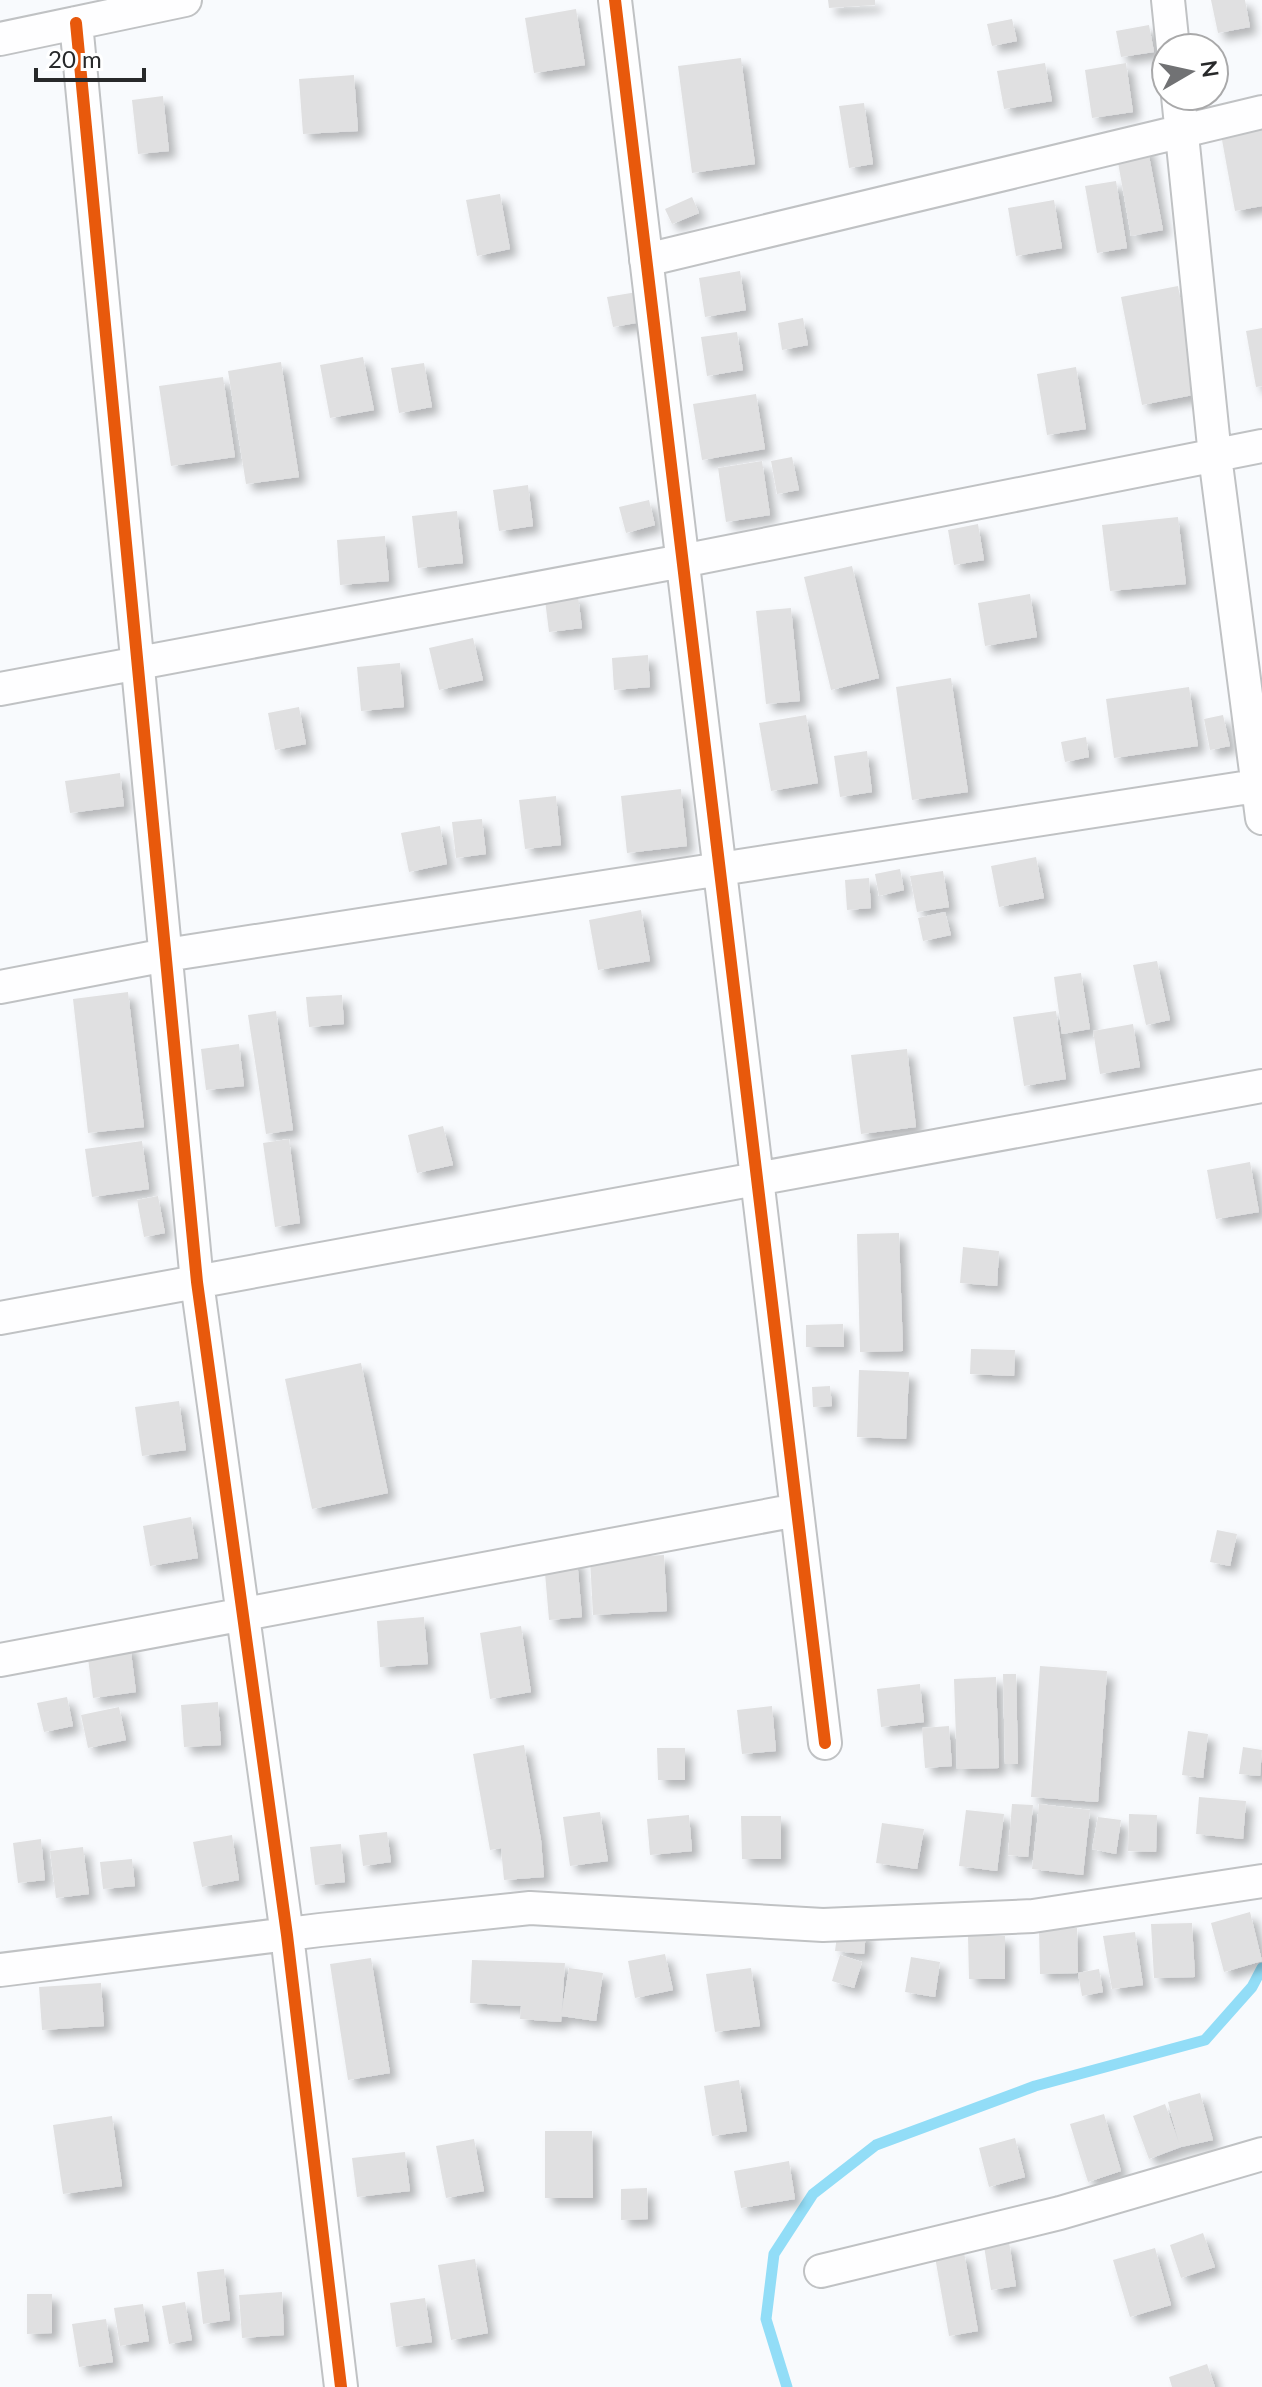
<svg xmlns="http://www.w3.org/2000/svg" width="1262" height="2387" font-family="Lato,sans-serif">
	<defs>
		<filter id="shadow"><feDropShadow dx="7" dy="7" stdDeviation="4" flood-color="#0004"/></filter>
	</defs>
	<rect width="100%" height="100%" fill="#f8fafd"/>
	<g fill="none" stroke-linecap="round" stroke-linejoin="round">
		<path stroke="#92ddf7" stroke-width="11" d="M787,2387L766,2319L774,2254L813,2194L876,2145L1035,2086L1205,2040L1252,1987L1262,1968"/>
	</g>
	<path fill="#e0e0e1" filter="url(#shadow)" d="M828,0H875V5L829,8Z
		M1211,0H1245L1250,27L1218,33Z
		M576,9L585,65L534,73L525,18Z
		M1012,19L1017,41L992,46L987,24Z
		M1149,25L1154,52L1121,57L1116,31Z
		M741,58L755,164L692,173L678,66Z
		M1045,63L1052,101L1004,109L997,71Z
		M1126,63L1133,112L1092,118L1085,70Z
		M354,75L358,131L303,134L299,79Z
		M163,96L169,151L138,154L132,100Z
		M864,103L873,164L849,168L839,106Z
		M1262,121V206L1235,211L1220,129Z
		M1147,145L1163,230L1131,236L1116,151Z
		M1116,181L1127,248L1097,253L1085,186Z
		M500,194L510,249L477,256L466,200Z
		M692,197L699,213L672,224L665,209Z
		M1054,200L1062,248L1016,256L1008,208Z
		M740,271L746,310L705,317L699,278Z
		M1178,286L1198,394L1142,405L1121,297Z
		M637,292L642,322L613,327L607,297Z
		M803,318L808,345L782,350L778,323Z
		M1262,328V386L1256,387L1246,331Z
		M737,332L743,370L707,376L701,337Z
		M363,357L374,410L330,418L320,365Z
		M281,362L299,477L246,484L228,371Z
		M424,363L432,407L399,413L391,368Z
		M1076,367L1086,429L1047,435L1037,374Z
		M223,377L235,457L171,466L159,386Z
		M756,394L765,449L702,460L693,404Z
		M792,457L799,490L777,494L771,461Z
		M762,461L770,515L726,522L718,468Z
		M528,485L533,526L499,531L493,490Z
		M649,500L655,525L626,533L619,507Z
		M457,511L463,563L418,568L412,516Z
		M1178,517L1186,584L1110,591L1102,525Z
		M978,524L984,560L954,565L948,530Z
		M385,536L389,581L340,585L337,540Z
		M852,566L879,678L831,690L804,577Z
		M1030,594L1037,637L985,646L978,603Z
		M578,596L582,628L549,632L545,600Z
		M791,608L800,701L766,704L756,611Z
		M473,638L483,680L439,690L429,648Z
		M648,655L650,687L614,690L612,658Z
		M400,663L404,707L361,711L357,667Z
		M951,678L968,792L912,800L896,687Z
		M1189,687L1198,746L1114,758L1106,699Z
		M299,707L306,744L275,750L268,713Z
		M806,715L818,783L771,791L759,723Z
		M1223,715L1230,746L1210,750L1204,719Z
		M1086,737L1089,757L1065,762L1061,742Z
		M867,751L872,792L840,797L834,756Z
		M120,773L124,806L70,813L65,781Z
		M681,789L687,846L627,853L621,796Z
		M556,796L561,845L525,849L519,800Z
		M482,819L486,854L456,858L452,822Z
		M440,826L447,864L409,872L401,833Z
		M1036,857L1044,898L999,907L991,866Z
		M900,869L904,890L879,896L875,874Z
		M943,871L949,907L917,912L910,876Z
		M869,878L871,908L847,910L845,880Z
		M641,910L650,961L598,970L589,920Z
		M945,912L951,935L923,941L918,918Z
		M1157,961L1170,1020L1146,1025L1133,965Z
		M1081,973L1090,1029L1062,1034L1054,977Z
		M128,992L144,1127L88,1133L73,999Z
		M342,995L344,1024L309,1027L306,997Z
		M276,1011L293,1130L266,1134L248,1015Z
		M1056,1011L1066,1079L1024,1086L1013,1017Z
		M1133,1024L1140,1067L1100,1074L1093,1031Z
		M239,1044L244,1086L206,1090L201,1049Z
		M907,1049L916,1127L861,1134L851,1055Z
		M443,1126L453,1165L417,1173L408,1135Z
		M289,1139L300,1223L275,1227L263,1143Z
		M142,1141L149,1189L92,1197L85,1149Z
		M1250,1162L1259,1212L1216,1219L1207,1170Z
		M158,1196L165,1233L144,1237L137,1200Z
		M899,1233L903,1351L860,1352L857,1234Z
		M963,1247L999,1251L997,1286L960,1283Z
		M843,1324L844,1347H806V1325Z
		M971,1349L1015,1350L1014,1376L970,1374Z
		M361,1363L388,1493L312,1509L285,1379Z
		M859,1370L909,1372L906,1439L857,1437Z
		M830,1386L832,1406L813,1407L812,1387Z
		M179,1401L186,1450L142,1456L135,1407Z
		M191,1517L198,1558L150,1566L143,1526Z
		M1217,1530L1237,1534L1230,1566L1210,1562Z
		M664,1555L667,1611L593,1615L590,1559Z
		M577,1559L582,1617L549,1620L544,1561Z
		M424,1617L428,1664L380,1667L377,1621Z
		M521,1626L531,1692L490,1699L480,1633Z
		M130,1644L136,1692L93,1698L87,1650Z
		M1040,1666L1107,1671L1098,1802L1031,1797Z
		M1003,1674H1016L1018,1764H1005Z
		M996,1677L999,1768L957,1769L954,1679Z
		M920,1684L924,1722L881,1727L877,1689Z
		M67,1697L73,1726L44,1732L37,1703Z
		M218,1702L221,1745L184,1747L181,1705Z
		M772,1706L776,1751L742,1754L737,1710Z
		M119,1707L126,1740L88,1748L81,1715Z
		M949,1726L952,1766L925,1768L922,1728Z
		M1188,1731L1208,1734L1203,1778L1182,1775Z
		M524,1745L541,1840L544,1877L504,1880L501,1848L490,1850L473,1754Z
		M1243,1747L1262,1750L1260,1776L1239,1774Z
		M657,1748H685V1780H658Z
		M1199,1797L1246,1801L1243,1839L1196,1834Z
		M1012,1804L1033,1805L1028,1857L1008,1855Z
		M1039,1804L1090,1810L1083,1875L1032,1869Z
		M966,1810L1004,1814L997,1871L959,1866Z
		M600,1812L608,1861L570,1866L563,1817Z
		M1129,1814L1157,1815L1156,1852L1128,1851Z
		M689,1815L692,1851L650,1855L647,1819Z
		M741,1816H781V1859H742Z
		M1098,1817L1121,1820L1116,1854L1092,1849Z
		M882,1823L924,1829L917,1869L876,1863Z
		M387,1832L391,1862L363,1866L359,1835Z
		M232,1835L239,1880L202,1887L193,1842Z
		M41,1839L45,1880L18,1883L13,1843Z
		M341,1844L345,1882L315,1885L310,1847Z
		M83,1847L89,1894L56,1898L50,1851Z
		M132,1859L135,1886L103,1889L100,1862Z
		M1250,1912L1262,1961L1224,1972L1211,1923Z
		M1192,1923L1195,1977L1154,1978L1151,1924Z
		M838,1928L866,1932L864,1954L835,1951Z
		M1077,1928L1078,1973L1040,1974L1039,1929Z
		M1135,1932L1143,1985L1112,1989L1103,1936Z
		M968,1936H1005V1979H969Z
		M665,1954L673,1990L635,1998L628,1961Z
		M840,1955L862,1962L854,1988L832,1981Z
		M911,1957L940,1962L935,1997L905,1992Z
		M371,1958L390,2073L348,2080L330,1964Z
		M472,1960L565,1963L561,2022L520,2019L521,2006L470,2003Z
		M569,1968L603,1973L596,2021L561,2016Z
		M751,1968L760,2026L715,2032L706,1974Z
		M1099,1969L1103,1992L1082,1996L1078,1973Z
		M101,1983L104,2026L42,2030L39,1987Z
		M739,2080L747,2131L712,2136L704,2086Z
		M1200,2093L1213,2140L1181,2147L1149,2159L1133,2116L1165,2104L1179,2143L1168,2102Z
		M1104,2114L1121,2171L1088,2182L1070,2124Z
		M112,2116L122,2186L63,2194L53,2125Z
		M545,2131H592L593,2198H545Z
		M1015,2138L1025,2177L989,2187L979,2148Z
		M474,2139L484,2191L446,2198L436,2146Z
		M405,2152L410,2191L357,2197L352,2158Z
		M789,2161L795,2199L741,2208L734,2171Z
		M647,2188L648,2219L621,2220V2189Z
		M1203,2233L1215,2267L1181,2278L1170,2245Z
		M1009,2242L1016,2286L991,2290L984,2246Z
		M1155,2248L1171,2305L1130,2317L1113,2260Z
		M964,2252L978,2331L949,2336L935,2257Z
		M475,2259L488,2333L451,2340L438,2265Z
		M224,2269L230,2320L203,2324L197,2272Z
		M282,2292L284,2335L242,2338L239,2295Z
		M27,2294H52V2333L27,2334Z
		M425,2298L432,2342L396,2347L390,2303Z
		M185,2302L192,2340L169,2344L162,2306Z
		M143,2304L149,2341L120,2346L114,2308Z
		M106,2319L113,2362L79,2367L72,2324Z
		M1207,2364L1215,2387H1172L1169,2377Z"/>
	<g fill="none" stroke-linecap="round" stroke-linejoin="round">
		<g stroke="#c0c2c4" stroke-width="36">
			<path id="street" d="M615,0L825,1743
				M1168,0L1173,48
				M76,23L197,1282L287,1935L341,2387
				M0,39L185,0
				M1178,96L1215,456L1262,818
				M646,260L1262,112
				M0,689L682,561L1262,446
				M0,987L166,955L1262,785
				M0,1318L1262,1086
				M0,1660L797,1510
				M0,1970L320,1930L530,1908L823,1925L1033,1916L1262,1881
				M821,2271L1060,2213L1262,2154"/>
		</g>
		<use href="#street" stroke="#fefeff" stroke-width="32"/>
		<g stroke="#fff" stroke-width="17">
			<path id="cycleway" d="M615,0L825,1743
				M76,23L197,1282L287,1935L341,2387"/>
		</g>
		<use href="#cycleway" stroke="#e8590c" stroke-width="12"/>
	</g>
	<g transform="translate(1190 72) rotate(81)"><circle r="38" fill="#ffffff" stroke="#a9a9aa" stroke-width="2"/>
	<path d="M0-6L14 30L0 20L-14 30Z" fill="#717274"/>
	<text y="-12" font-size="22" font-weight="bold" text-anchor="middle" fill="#28292a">N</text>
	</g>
	<path d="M36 68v12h108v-12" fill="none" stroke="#28292a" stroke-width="4"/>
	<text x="48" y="68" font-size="24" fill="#28292a" stroke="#ffffff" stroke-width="6" paint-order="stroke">20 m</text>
</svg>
